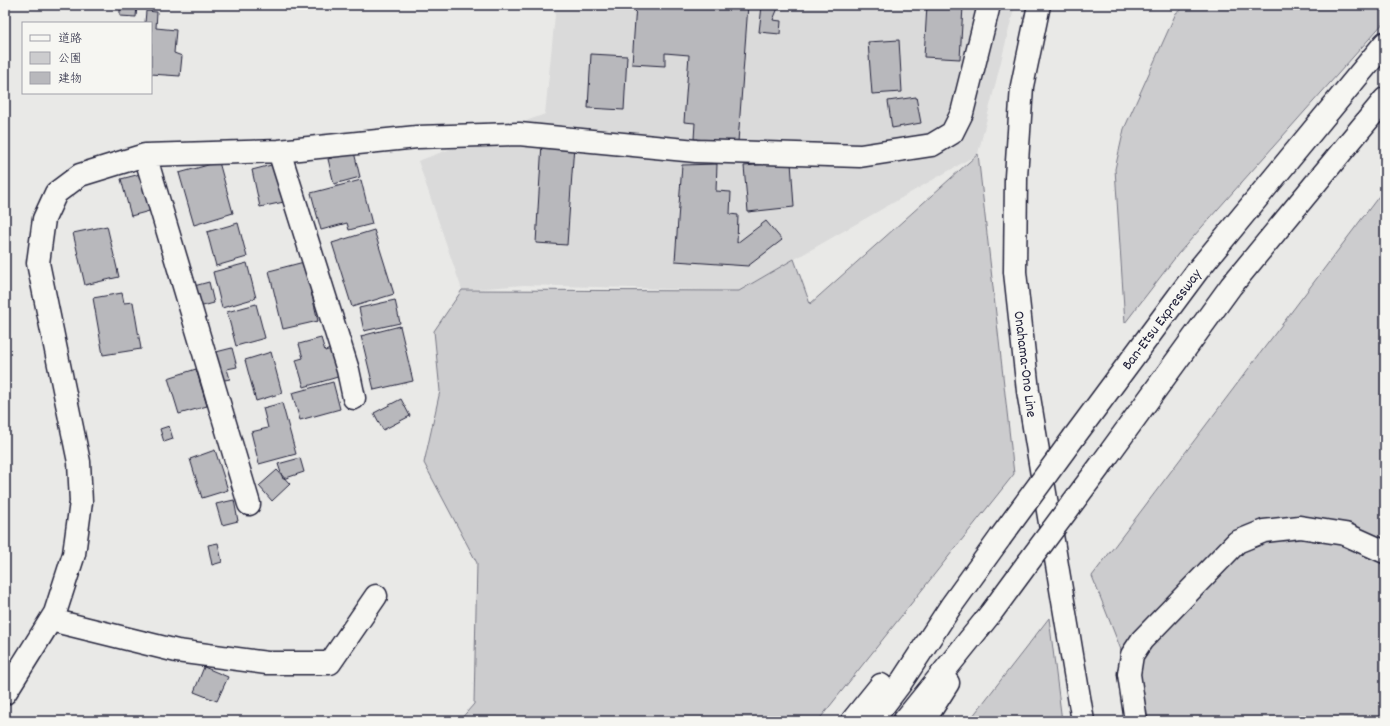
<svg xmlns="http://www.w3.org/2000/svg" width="1390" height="726" font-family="Dekko,'Klee One',sans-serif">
	<rect width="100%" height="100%" fill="#e9e9e7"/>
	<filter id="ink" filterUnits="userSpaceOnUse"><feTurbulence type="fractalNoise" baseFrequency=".025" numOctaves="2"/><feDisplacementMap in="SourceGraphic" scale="8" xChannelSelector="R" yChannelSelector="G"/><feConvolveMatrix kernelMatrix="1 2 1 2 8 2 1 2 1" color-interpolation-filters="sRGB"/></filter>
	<g filter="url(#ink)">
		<path fill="#dadada" d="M556,5H1015L978,154L739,291L523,285L462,290L418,161L545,114Z"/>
		<path fill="#ccccce" stroke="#777784" d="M1188,5H1385V21L1178,254L1125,323L1115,169L1124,129L1176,13Z
			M978,154L1014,474L818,721H459L474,704L477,563L424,463L440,391L434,331L462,290L739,291L794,259L810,304Z
			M1385,188V721H1149L1092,576Z
			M1049,618L1062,721H969Z"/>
		<path fill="#b8b8bc" stroke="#22223b" d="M120,5H137L136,17L120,16Z
			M636,5H748L738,142L694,139L695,123L684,122L689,55L665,53V66L632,64Z
			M927,5L963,6L960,59L924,57Z
			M762,6L778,8L773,20L781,21L780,34L759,32Z
			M146,11L157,12L156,28L176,30L174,53L182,56L180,76L151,74V23H145Z
			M899,40L902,92L872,94L868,42Z
			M591,54L627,56L624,110L588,108Z
			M916,97L921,123L892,128L888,101Z
			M542,143L574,145L567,245L536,243Z
			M354,152L360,177L334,184L328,159Z
			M219,162L233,213L194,225L179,173Z
			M791,162L794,207L748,212L744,166Z
			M275,164L284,202L260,207L252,170Z
			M717,164L716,191L731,192L730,214L738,215L737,243L766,221L782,240L748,266L675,261L682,165Z
			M144,173L153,210L131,216L121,179Z
			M361,180L372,224L349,230L347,223L321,230L311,193Z
			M238,223L247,257L216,266L207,232Z
			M107,226L119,277L85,285L73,233Z
			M374,230L394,294L352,307L332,243Z
			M304,262L318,321L283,329L269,271Z
			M247,263L256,298L222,308L213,272Z
			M209,282L214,303L199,307L194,286Z
			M122,293L124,303L133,302L141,349L103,355L93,298Z
			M395,300L400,323L364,331L359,308Z
			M256,304L265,338L236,346L227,312Z
			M400,326L413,381L374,390L361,336Z
			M321,338L325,351L333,348L341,376L304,387L296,360L303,358L299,344Z
			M232,348L237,367L227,369L230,379L219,381L212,353Z
			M271,352L282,393L256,401L245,360Z
			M196,369L207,406L179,414L168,378Z
			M333,382L340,409L300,420L292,393Z
			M401,399L410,416L383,430L374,413Z
			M282,403L296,454L259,464L251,432L268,428L263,408Z
			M169,426L173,439L164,442L160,429Z
			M215,450L228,490L202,498L190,459Z
			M300,458L304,472L283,479L278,464Z
			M277,470L290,484L272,501L259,486Z
			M234,500L238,521L222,525L216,504Z
			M218,543L222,562L212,565L208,545Z
			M204,667L228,677L217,701L194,692Z"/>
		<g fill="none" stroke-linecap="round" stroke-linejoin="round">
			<g stroke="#22223b" stroke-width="25">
				<path id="minor" d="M279,151L348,370L354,398
					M145,155L249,504
					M51,620L177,651L267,663H330L376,596
					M5,693L55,613L74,554L81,502L79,462L38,263L44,219L56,193L80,175L145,155L279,151L417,137L519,134L696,151L860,156L932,145L952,133L962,113L989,5
					M1136,721L1129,674L1132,655L1142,640L1237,542L1264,531L1300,527L1345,534L1385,552"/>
			</g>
			<g stroke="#22223b" stroke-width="25">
				<path id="major" d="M1039,5L1022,86L1016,177L1015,272L1028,391L1083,721"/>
			</g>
			<g stroke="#22223b" stroke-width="25">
				<path id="highway" d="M1074,437L1198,270L1385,43
					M1103,462L1231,286L1385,99
					M852,721L881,685
					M872,721L900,684L951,606L1000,538
					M904,721L991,613L1027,564
					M924,721L948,683"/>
			</g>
			<use href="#minor" stroke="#f6f6f2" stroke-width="22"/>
			<use href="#major" stroke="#f6f6f2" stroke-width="22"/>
			<use href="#highway" stroke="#f6f6f2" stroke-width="22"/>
			<g stroke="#22223b" stroke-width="25" stroke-linecap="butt">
				<path id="highway-bridge" d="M1000,538L1074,437
					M1027,564L1103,462"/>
			</g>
			<use href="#highway-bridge" stroke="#f6f6f2" stroke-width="22"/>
		</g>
	</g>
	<g text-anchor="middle" stroke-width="3" stroke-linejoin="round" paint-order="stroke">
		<g font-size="15" fill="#22223b" stroke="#f6f6f2">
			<text transform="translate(1161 319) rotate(-53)" y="5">Ban-Etsu Expressway</text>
			<text transform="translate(1026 364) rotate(83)" y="5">Onahama-Ono Line</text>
		</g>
	</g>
	<rect width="1390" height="726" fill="none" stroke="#f6f6f2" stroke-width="20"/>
	<rect x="10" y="10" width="1370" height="706" fill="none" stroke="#22223b" stroke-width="1.5" filter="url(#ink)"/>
	<rect x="22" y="22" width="130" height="72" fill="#f6f6f2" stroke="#a1a1a9"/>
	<rect x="30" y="35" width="20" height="6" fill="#f6f6f2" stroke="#a1a1a9"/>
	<text x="58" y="42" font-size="12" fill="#22223b">道路</text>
	<rect x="30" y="52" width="20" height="12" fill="#ccccce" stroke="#a1a1a9"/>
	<text x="58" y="62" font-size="12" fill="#22223b">公園</text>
	<rect x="30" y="72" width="20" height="12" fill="#b8b8bc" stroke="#a1a1a9"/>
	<text x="58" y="82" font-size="12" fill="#22223b">建物</text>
</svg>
